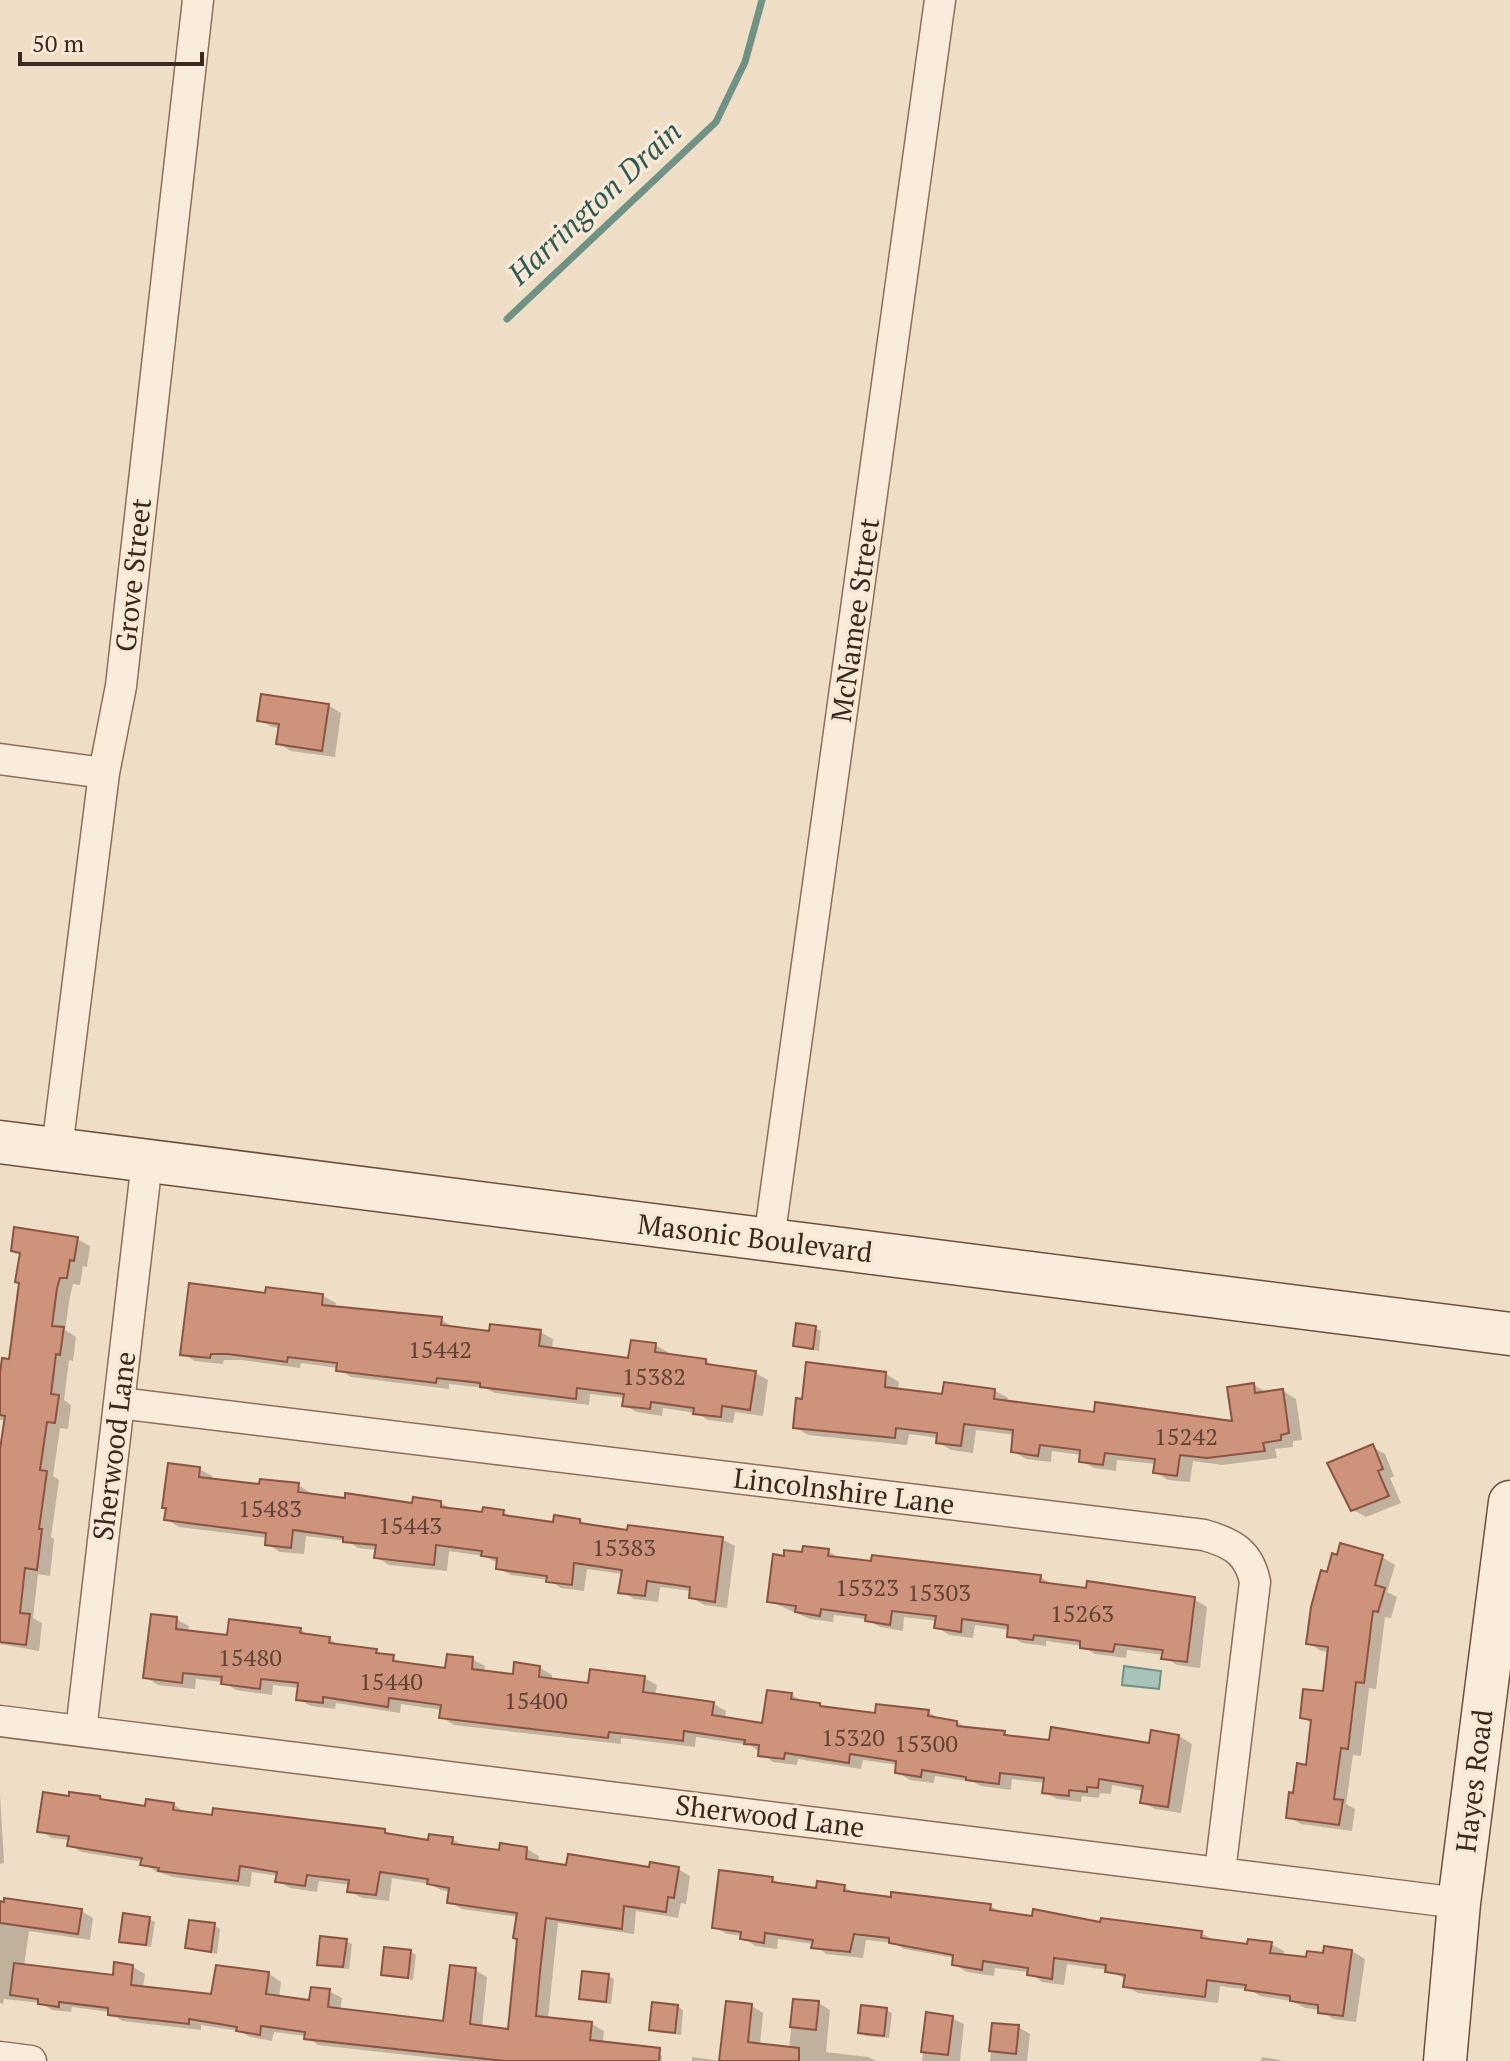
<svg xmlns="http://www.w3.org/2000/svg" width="1510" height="2061" font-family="'PT Serif',serif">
	<rect width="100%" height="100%" fill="#efdec6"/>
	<path fill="#a8c3b7" stroke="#6e9284" stroke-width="2" d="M1124,1666L1161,1671L1159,1689L1122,1685Z"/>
	<path fill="#0003" d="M328,705L341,713L335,757L291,751L278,743L280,728L272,727L259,720Z
		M77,1239L90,1246L87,1267L83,1266L80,1285L73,1284L70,1296L65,1330L76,1337L73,1361L69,1360L64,1400L71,1405L68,1429L60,1428L53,1476L59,1480L51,1537L54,1539L50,1576L38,1574L33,1618L42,1623L39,1651L0,1644V1459L6,1420H0V1388L11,1361L21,1283V1255L13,1250Z
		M267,1295L323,1296L336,1303L335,1308L441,1319L454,1328L491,1333L540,1332L553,1339L552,1350L630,1360L655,1345L668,1352V1356L706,1361L719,1368L755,1373L768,1380L763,1416L735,1412L733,1423L708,1420L696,1413L663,1408L662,1416L637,1412L624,1405L625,1398L590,1394L589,1405L495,1393L485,1388L449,1384V1389L351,1377L338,1368L301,1363L300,1368L242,1360H224L223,1364L195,1361L183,1354Z
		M815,1328L821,1331L819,1351L795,1345Z
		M886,1374L899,1382L898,1390L944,1396L995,1391L1008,1398L1007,1403L1095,1414L1234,1423L1254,1385L1268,1393L1283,1391L1296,1399L1302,1440L1293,1441V1447L1275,1449L1277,1458L1222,1465L1193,1461L1190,1482L1168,1480L1155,1472L1156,1464L1117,1460L1116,1471L1094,1468L1081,1461L1082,1455L1052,1451L1051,1462L1026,1459L1013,1451L1015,1435L976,1430L973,1453L951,1450L938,1442L939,1438L909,1434L907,1445L808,1435L795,1427Z
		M1372,1447L1385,1454L1394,1476L1390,1478L1401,1503L1366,1517L1353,1510Z
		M199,1469L212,1476V1480L261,1487L298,1485L311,1493V1496L414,1505L441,1503L455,1511L484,1514L503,1512L516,1519L555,1524L580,1521L589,1526L629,1532L722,1539L735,1546L727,1608L704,1605L691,1597L692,1591L660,1587L658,1602L634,1599L621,1591L623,1574L587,1569L584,1591L561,1588L549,1580L511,1575L498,1568V1563L484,1556L449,1551L447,1571L389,1565L376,1557L377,1550L358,1548L347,1541L306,1536L304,1554L280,1552L267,1544L268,1538L179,1527L166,1519L168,1509L164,1507Z
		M828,1551L842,1560L1040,1577L1054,1585L1194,1599L1207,1607L1200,1668L1177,1665L1164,1657V1655L1127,1650L1126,1658L1095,1654L1082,1646L1046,1641V1646L1022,1643L1009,1635L1010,1630L975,1625L973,1638L949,1635L937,1627V1621L904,1617L903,1631L880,1627L866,1619L834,1615L833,1622L810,1619L769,1601L785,1558Z
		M1382,1557L1395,1565L1387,1592L1397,1597L1391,1618L1385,1617L1376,1689L1369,1688L1361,1756L1353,1755L1346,1804L1355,1809L1352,1831L1301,1824L1288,1817L1307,1767L1313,1724L1302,1717L1325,1693L1329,1652L1321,1651L1309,1643L1328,1574Z
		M176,1619L189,1626L188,1632L228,1637L300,1629L312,1637L329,1639L342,1646L376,1651L406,1664L447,1670L472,1659L485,1666L484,1672L515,1676L539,1667L552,1675V1681L590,1686L644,1678L657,1685L655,1696L714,1704L726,1711L725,1719L764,1725L791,1695L804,1702L826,1708L877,1716L928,1712L942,1720L957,1722L968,1729L1004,1732L1013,1738L1051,1742L1151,1745L1179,1736L1192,1744L1181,1813L1155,1809L1142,1802L1144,1791L1112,1785L1111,1794L1100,1793L1099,1798L1082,1796L1081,1802L1057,1799L1044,1792L1045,1783L1012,1779L1011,1790L981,1786L973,1782L935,1776L934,1783L910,1780L897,1772L898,1765L863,1760L861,1769L798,1759L797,1765L773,1762L750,1745L696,1737L695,1747L621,1738V1744L454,1725L441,1717L442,1710L401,1704L400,1713L336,1703L335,1709L311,1706L298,1699L300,1688L273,1685L272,1695L236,1690L223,1682L196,1679L195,1689L158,1685L145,1677Z
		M0,1794L4,1863L0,1864Z
		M71,1798H99L107,1802L147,1808L173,1804L186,1813L385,1831L394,1837L430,1842L452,1839L465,1846L501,1852L527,1849L539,1856L538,1863L568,1867L678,1869L690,1876L686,1904L681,1903L678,1918L636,1911L634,1934L558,1923L548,2019L592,2024L604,2031L603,2043L650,2049L662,2056V2061H462L318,2045L306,2036L274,2032L272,2041L250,2037L239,2031L201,2025V2030L122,2021L110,2012L72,2007L71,2012L52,2010L41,2003L4,1999L3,2004L0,2003V1903L81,1911L93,1918L90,1940L29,1931L24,1966L114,1977L133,1967L145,1974L143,1988L213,1996L217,1967L269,1974L281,1982L279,1998L311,2002L329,1991L342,1998L340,2011L445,2023L475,1970L487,1977L482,2028L510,2031L519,1940V1917L462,1909L450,1902L451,1892L441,1890L430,1884L392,1878L389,1901L362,1898L349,1891L350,1885L319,1881L317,1892L290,1888L278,1881V1876L252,1872L250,1887L173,1877L155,1871L143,1862L82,1852L69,1845L70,1840L52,1838L39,1830Z
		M772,1879L784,1886L818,1890L844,1887L859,1895L990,1906L1003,1913L1201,1933L1214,1940L1249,1946L1271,1944L1284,1951L1283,1957L1308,1960L1352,1951L1365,1959L1356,2022L1333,2019L1320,2010L1305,2008L1292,2001L1260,1996L1250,1990L1220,1986L1218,2003L1138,1993L1125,1986L1126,1979L1107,1970L1067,1964L1064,1985L1042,1982L1029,1972L995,1968L994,1976L967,1972L954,1964L955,1958L904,1949L894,1943L866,1940L863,1958L826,1954L814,1944L778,1939L777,1949L755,1946L742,1936L727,1934L714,1927Z
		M149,1919L155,1922L151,1947L127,1944L122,1941Z
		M214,1925L220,1929L217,1954L187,1947Z
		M346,1941L352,1944L349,1969L325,1967L319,1963Z
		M410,1951L416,1955L413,1980L389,1977L383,1974Z
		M608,1976L614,1979L611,2004L587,2001L582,1998Z
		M794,2001L819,2003L830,2010L826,2052L868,2057L876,2061H692V2057L722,2061L752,2006L763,2013L760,2045L789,2049Z
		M677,2006L683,2010L681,2035L657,2032L651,2029Z
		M886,2010L892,2013L889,2038L865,2036L860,2032Z
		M928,2015L952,2018L964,2024L960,2061H922Z
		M994,2025L1018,2027L1030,2034L1027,2061H990Z
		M1262,2057L1280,2060L1282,2061H1261Z"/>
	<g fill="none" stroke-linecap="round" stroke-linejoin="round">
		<path stroke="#6e9284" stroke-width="7" d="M507,319L716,122L745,62L762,0"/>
	</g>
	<path fill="#ce937b" stroke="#8b5440" stroke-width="2" d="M261,694L329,704L322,751L276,744L279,724L257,721Z
		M14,1227L78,1237L74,1261L70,1260L67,1278H60L57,1288L52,1326L64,1327L60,1355L56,1354L51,1394L59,1395L55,1423L47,1422L40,1470L47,1471L39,1529H42L37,1570L25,1568L20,1613L30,1614L26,1645L0,1642V1449L5,1416L0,1415V1373L2,1358L9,1359L19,1283L15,1282L20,1253L11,1251Z
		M189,1283L265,1293L266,1287L323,1294L322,1305L442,1317L441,1325L489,1331L490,1324L541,1330L539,1346L628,1358L631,1340L656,1343L655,1352L706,1359V1364L756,1371L750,1410L722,1406L721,1417L693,1414L694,1408L651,1402L650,1409L622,1406L624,1394L577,1388L576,1399L480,1387V1383L437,1378L436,1383L336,1371L337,1363L288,1357L287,1362L228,1354H211L210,1358L180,1355Z
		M796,1323L816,1326L813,1349L793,1346Z
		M806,1362L886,1372L885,1387L942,1394L944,1382L995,1389L994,1399L1094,1412L1095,1402L1232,1421L1227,1387L1254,1383L1255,1393L1283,1389L1289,1433L1281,1435V1440L1263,1443L1265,1451L1207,1458L1180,1455L1177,1476L1153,1473L1155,1459L1105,1453L1103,1465L1079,1462L1080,1450L1040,1445L1038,1456L1011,1452L1013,1430L964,1424L961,1446L936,1443L937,1433L896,1428L895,1438L793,1428L796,1398L802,1399Z
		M1373,1444L1383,1469L1378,1471L1389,1496L1351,1511L1327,1463Z
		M168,1463L200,1467L199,1477L259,1484L260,1479L299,1483L298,1492L345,1498V1493L412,1503L413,1497L441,1501V1507L482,1512L483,1507L504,1510L503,1515L553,1522L554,1515L580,1519V1523L627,1530L628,1525L723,1537L715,1602L689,1598L690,1587L647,1581L645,1596L618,1593L622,1570L574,1563L572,1585L546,1582L547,1576L496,1569L497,1558L481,1556L482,1551L436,1545L434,1565L374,1558L376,1545L343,1542V1537L293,1530L291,1548L265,1545L266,1533L164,1520L166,1508H162Z
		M1340,1543L1383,1555L1375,1585L1385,1588L1378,1612L1373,1611L1364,1683L1356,1682L1348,1749L1341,1748L1334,1799L1343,1800L1339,1825L1286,1818L1289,1792L1293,1793L1297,1763L1306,1765L1311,1720L1300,1718L1303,1689L1323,1691L1328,1647L1306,1644L1311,1607L1321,1570L1327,1572L1332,1553L1337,1555Z
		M803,1546L829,1549L828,1556L871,1561L872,1555L1041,1575L1040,1582L1086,1588L1087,1581L1195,1597L1187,1662L1161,1659L1163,1650L1115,1644L1113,1652L1080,1648V1641L1034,1635L1033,1640L1007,1637L1008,1625L962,1619L961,1632L934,1628L936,1616L892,1611L890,1625L865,1621L866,1615L821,1609L820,1616L795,1612L796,1606L767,1602L773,1554L784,1556V1550L802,1552Z
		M151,1614L177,1617L176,1629L227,1635L229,1619L301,1628L300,1633L330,1637L329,1643L377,1649L376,1653L394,1655L393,1661L445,1668L447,1654L473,1657L472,1669L513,1674L514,1662L540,1666L539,1677L588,1683L590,1669L645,1676L643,1692L714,1702L712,1715L762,1723L767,1690L792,1693L791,1699L820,1703V1706L875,1713L876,1704L929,1710L928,1716L957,1721V1726L1005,1731L1004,1735L1049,1740L1051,1727L1149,1743L1151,1730L1179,1735L1168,1807L1140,1803L1143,1786L1099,1779L1098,1788L1087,1787V1792L1069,1790V1796L1042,1793L1044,1778L1000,1773L999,1784L966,1780V1777L922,1770L921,1777L895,1773L896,1761L850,1754L849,1763L785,1753L784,1759L758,1756L759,1745L744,1744L745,1740L684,1731L683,1741L609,1732L608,1738L439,1718L441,1705L389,1698L388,1707L323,1697V1703L296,1700L298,1683L261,1679L260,1689L221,1684L222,1677L183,1673L182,1683L143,1678Z
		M43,1792L69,1796V1792L100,1796V1799L145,1806L146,1799L174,1803L173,1810L212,1815L213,1808L385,1829V1833L428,1840L429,1834L453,1837L452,1844L499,1850L500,1843L527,1847L526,1859L566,1865L568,1854L649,1867L650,1862L679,1867L674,1898L668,1897L666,1912L624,1906L622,1929L546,1918L540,1972L536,2016L592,2022L590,2040L660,2048L659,2061H505L304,2039L305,2032L261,2026L260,2035L236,2031L237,2027L189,2019V2024L108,2015V2008L59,2002V2007L38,2004V1999L10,1995L14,1963L113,1975L114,1962L133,1965L131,1985L211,1994L216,1965L269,1972L266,1994L309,2000L311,1987L330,1989L328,2007L443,2021L450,1965L476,1968L470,2024L508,2029L517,1939L513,1938L517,1913L447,1903L449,1888L427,1884L428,1879L380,1872L376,1895L347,1892L349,1880L307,1875L305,1886L275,1882L277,1872L240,1866L238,1881L158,1871L159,1868L140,1865L142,1858L67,1846L69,1836L37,1832Z
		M719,1870L773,1877L772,1882L816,1888L817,1881L845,1885L844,1891L891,1897V1892L991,1904L990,1910L1032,1916L1033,1909L1100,1922L1101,1918L1202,1931L1201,1938L1247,1944L1248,1939L1272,1942L1270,1953L1306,1957L1307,1951L1323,1953L1324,1946L1352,1950L1343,2016L1318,2013V2005L1290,2001V1996L1245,1990L1246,1985L1207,1980L1205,1997L1123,1987L1125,1975L1105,1972L1106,1965L1054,1958L1052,1979L1027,1975L1028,1968L983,1961L982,1970L952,1965L953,1955L889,1943V1938L854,1934L850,1952L811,1948L813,1940L765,1933L764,1943L740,1939L741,1932L712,1928Z
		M4,1898L82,1909L78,1934L0,1923V1901L4,1902Z
		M123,1913L150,1917L146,1945L119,1942Z
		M189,1920L215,1923L211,1952L185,1948Z
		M320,1936L347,1939L343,1967L317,1965Z
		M384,1947L411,1950L408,1978L381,1975Z
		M582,1971L609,1974L606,2002L579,1999Z
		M793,1999L819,2001L816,2030L790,2027Z
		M726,2001L752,2004L748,2042L799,2048V2061H719Z
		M652,2002L678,2005L675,2033L649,2030Z
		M861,2005L887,2008L884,2036L858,2033Z
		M926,2012L953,2016L948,2055L921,2052Z
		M992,2023L1019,2025L1016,2054L989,2051Z"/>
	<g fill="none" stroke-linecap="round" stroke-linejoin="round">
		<g stroke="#8c6e5b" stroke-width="33">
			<path id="street" d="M0,759L104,773
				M57,1149L104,773L121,686L198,0
				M769,1240L940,0
				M119,1403L1204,1535C1232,1543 1249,1552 1255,1582L1220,1872
				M0,1721L1459,1903
				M81,1731L147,1161
				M0,2057L31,2061"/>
		</g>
		<g stroke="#6d503e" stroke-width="45">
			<path id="secondary" d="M0,1142L1510,1334
				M1445,2061L1459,1903L1510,1502"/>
		</g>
		<use href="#street" stroke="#faecda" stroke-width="30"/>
		<use href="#secondary" stroke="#faecda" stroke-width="42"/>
	</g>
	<g text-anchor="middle" stroke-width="7" stroke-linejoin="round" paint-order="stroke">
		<g font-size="24" fill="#604436">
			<text x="440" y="1358">15442</text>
			<text x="654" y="1385">15382</text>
			<text x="1186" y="1445">15242</text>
			<text x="270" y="1517">15483</text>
			<text x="410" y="1534">15443</text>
			<text x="624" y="1556">15383</text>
			<text x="867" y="1596">15323</text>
			<text x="939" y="1601">15303</text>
			<text x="1082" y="1622">15263</text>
			<text x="250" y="1666">15480</text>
			<text x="391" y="1690">15440</text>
			<text x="536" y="1709">15400</text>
			<text x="853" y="1746">15320</text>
			<text x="926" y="1752">15300</text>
		</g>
		<g font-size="28" fill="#3b291f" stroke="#f7e9d6">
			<text transform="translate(133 575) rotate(-84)" y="10">Grove Street</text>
			<text transform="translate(855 620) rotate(-82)" y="10">McNamee Street</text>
			<text transform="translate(755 1238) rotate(7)" y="10">Masonic Boulevard</text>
			<text transform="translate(114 1446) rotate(-83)" y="10">Sherwood Lane</text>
			<text transform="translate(844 1491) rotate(7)" y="10">Lincolnshire Lane</text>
			<text transform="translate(1474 1781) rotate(-83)" y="10">Hayes Road</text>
			<text transform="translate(770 1816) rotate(7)" y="10">Sherwood Lane</text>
		</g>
		<g font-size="30" font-style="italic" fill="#2e5b52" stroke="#f7e9d6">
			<text transform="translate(595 203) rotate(-43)" y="10">Harrington Drain</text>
		</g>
	</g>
	<path d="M20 52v12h182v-12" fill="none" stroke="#3b291f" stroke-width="4"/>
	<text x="32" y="52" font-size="24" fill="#3b291f" stroke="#f7e9d6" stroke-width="6" paint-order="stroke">50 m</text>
</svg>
